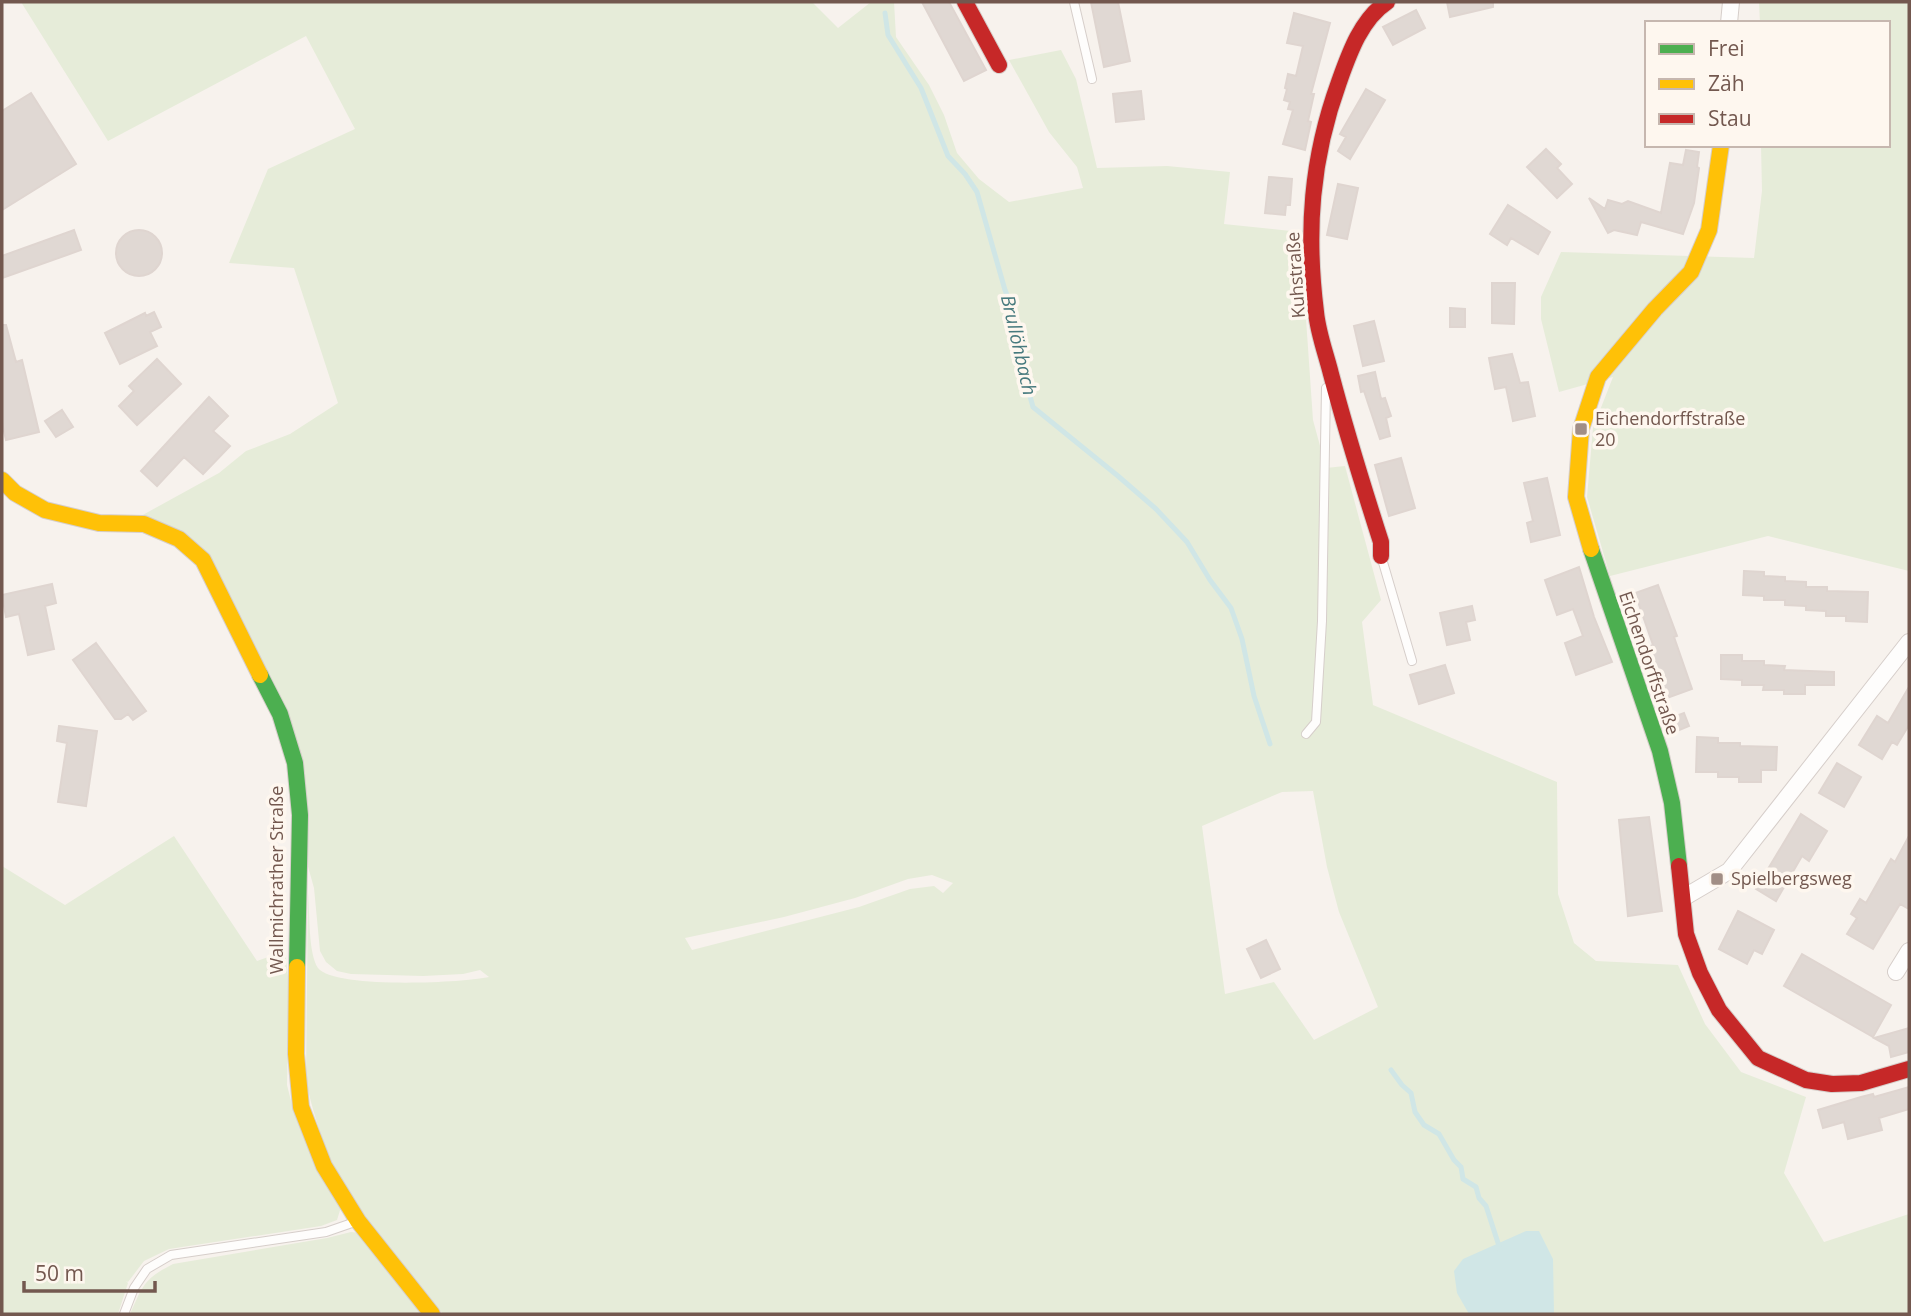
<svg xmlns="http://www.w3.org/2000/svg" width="1911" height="1316" font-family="'Open Sans',sans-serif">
	<rect width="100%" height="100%" fill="#f7f2ed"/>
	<path fill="#e6ecd9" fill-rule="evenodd" d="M21,2H812L838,28L871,2H894L896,37L929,85L944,115L957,153L979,179L1009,202L1083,188L1077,167L1049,132L1009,60L1061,50L1076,79L1097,168L1167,166L1230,172L1224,224L1300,232L1313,420L1326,468L1345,466L1381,600L1362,622L1373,705L1557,782L1558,894L1574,943L1596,961L1678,965L1705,1024L1741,1072L1806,1097L1784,1173L1824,1242L1909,1214V1314H443C406,1269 356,1216 332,1163C321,1137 312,1109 306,1081L308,893C310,913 308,953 318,968C334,989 462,983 489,977L480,970L463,974L423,976L351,974L337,971L326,962L320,951L314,888L307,863L304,788L221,579L139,517L219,473L246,451L290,434L338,403L294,268L229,263L268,169L355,129L306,36L108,141ZM1313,791L1327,867L1339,912L1378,1007L1314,1040L1274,982L1225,994L1202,826L1282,792ZM932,875L953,883L943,893L934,886L910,889L859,907L692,950L685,938L784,917L855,898L908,879Z
		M1759,2H1909V571L1768,536L1610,576L1587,497L1593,428L1613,377L1559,392L1541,319V297L1561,252L1754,258L1762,191L1761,145H1888V23H1760Z
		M174,836L257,961L285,951L289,985L287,1085L292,1105L341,1207L337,1220L321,1226L169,1249L144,1261L128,1282L126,1281L128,1283L118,1314H2V866L65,905Z
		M351,1232L360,1233L424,1314H130C143,1285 144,1279 173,1264L327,1238Z"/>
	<path fill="#d0e6e6" d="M1526,1231H1539L1553,1259L1554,1314H1469L1457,1293L1454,1271L1463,1259Z"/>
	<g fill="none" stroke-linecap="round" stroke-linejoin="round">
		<path stroke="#d0e6e6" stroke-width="5" d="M885,13L888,35L921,88L948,156L965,174L977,192L1005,290L1013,310L1012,332L1033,407L1118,476L1156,509L1187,542L1210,580L1231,608L1242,639L1254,696L1270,744
			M1391,1070L1402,1085L1411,1093L1415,1112L1424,1125L1439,1134L1454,1160L1461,1167L1463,1179L1476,1187L1479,1198L1486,1206L1500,1249"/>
	</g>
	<path fill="#e0d8d3" stroke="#dfd5d0" stroke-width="2" d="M922,2H949L986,70L964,81Z
		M1091,2H1118L1130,61L1104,67Z
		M1447,2H1493V7L1450,17Z
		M1416,10L1425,28L1393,45L1383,27Z
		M1294,13L1330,23L1311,94H1314L1308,121L1311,122L1305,150L1283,144L1293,110L1288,109L1290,102L1284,100L1287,89L1285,88L1288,74L1296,76L1303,46L1287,43Z
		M1366,89L1385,100L1350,159L1338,151L1346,137L1340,134Z
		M1141,91L1144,119L1116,122L1113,94Z
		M31,93L76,164L2,210V111Z
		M1546,149L1561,164L1557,168L1572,184L1557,198L1527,167Z
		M1686,150L1699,152L1697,167L1699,168L1694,203L1683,234L1641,222L1637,235L1614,230L1608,233L1589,198L1605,209L1608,200L1622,204L1628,201L1661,213L1670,163L1683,165Z
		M1269,177L1292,179L1290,205H1286L1285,215L1265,213Z
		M1338,184L1358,188L1347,239L1327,235Z
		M1508,205L1550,232L1538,254L1511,238L1507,245L1490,234Z
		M116 253a23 23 0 1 1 46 0a23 23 0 1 1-46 0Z
		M74,230L81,250L2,278V256Z
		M1492,283H1515L1514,324L1492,323Z
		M1450,308L1465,309V327H1450Z
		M154,312L161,327L150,332L157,346L120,364L105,333L145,313L146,316Z
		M1374,321L1384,361L1363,366L1354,326Z
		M2,325H6L16,362L22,360L39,432L6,440L2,423Z
		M1512,354L1520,383L1528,382L1535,416L1513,421L1506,387L1495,389L1489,358Z
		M157,359L181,384L137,425L119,406L134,391L129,386Z
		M1375,372L1381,399L1385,398L1391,416L1386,418L1390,436L1380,439L1364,391L1361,392L1358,376Z
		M209,397L228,416L213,431L230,446L203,474L184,457L157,486L141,471Z
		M62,410L73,427L56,437L45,421Z
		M1401,458L1415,508L1389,516L1375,465Z
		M1547,478L1560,535L1531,542L1527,523L1533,521L1524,483Z
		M1579,567L1594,617L1612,662L1576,675L1565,643L1583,636L1573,609L1557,615L1545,580Z
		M1744,571L1764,572V576L1785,577V581L1806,582V587H1827V591L1868,592L1867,622L1846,621V616H1826V611L1806,610V606L1785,605V600H1764V596L1743,595Z
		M52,584L56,603L45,606L54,649L28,655L19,614L6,617L2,595Z
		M1658,585L1677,636L1674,637L1692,689L1667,698L1648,647L1653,645L1635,593Z
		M1472,606L1475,620L1466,622L1470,640L1447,645L1440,613Z
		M96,643L146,711L133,720L128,714L121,719H115L73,660Z
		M1721,655H1742V661H1764V665L1785,666L1784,670L1834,672V685H1805V694H1784V690H1763L1764,685H1742V680L1721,679Z
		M1445,665L1454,693L1419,704L1410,675Z
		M1909,687V725L1897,745L1892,742L1882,759L1859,745L1877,716L1888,723Z
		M1684,713L1689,726L1670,734L1665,720Z
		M59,726L97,731L86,806L58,802L67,743L57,741Z
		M1697,737L1718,738V743H1740V746L1777,747L1776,770H1761V782H1739V777H1718V772H1696Z
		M1837,763L1861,777L1844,807L1819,793Z
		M1801,814L1827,831L1809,861L1802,856L1776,901L1756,889Z
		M1649,817L1662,911L1628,916L1619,820Z
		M1909,836V909L1900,904L1873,949L1847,934L1857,918L1851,914L1860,899L1866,903L1891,859L1895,862Z
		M1738,911L1774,930L1762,954L1754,950L1747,964L1719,949Z
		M1266,940L1280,969L1261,978L1247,949Z
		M1802,954L1891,1005L1873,1037L1784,986Z
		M1909,1028V1052L1891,1057L1889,1046L1874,1038Z
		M1909,1087V1109L1879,1118L1882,1130L1848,1139L1844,1122L1823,1128L1818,1110L1861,1097L1873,1094L1874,1097Z"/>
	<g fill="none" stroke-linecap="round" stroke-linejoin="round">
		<g stroke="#d6ceca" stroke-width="10">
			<path id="lane" d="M1074,2L1092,79
				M1382,559L1412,661
				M1306,734L1316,722L1322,621L1326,388
				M124,1314L134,1288L147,1269L171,1255L326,1232L355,1222"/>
		</g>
		<g stroke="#d6ceca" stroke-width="18">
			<path id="street" d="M1729,23L1731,2
				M1683,898L1729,871L1909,642
				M1896,972L1909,951"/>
		</g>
		<g stroke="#d6ceca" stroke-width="18">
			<path id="fast" d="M1591,549L1660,751L1672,803L1679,866
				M260,675L280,714L295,763L300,815L297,967"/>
		</g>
		<g stroke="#d6ceca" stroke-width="18">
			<path id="slow" d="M2,480L15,493L45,510L99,523L144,524L179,539L203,560L260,675
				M1591,549L1576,497L1581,429L1598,377L1655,309L1691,272L1709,230L1721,145
				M297,967L296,1054L301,1107L324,1166L358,1221L432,1314"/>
		</g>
		<g stroke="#d6ceca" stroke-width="18">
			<path id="jam" d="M965,2L999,65
				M1381,556V542C1363,486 1346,431 1331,374C1326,354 1318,333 1316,312C1306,232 1311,159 1339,82C1349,54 1361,19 1387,2
				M1679,866L1686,934L1700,973L1719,1010L1758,1058L1806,1080L1832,1084L1861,1083L1909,1069"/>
		</g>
		<use href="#lane" stroke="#fefdfc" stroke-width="8"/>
		<use href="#street" stroke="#fefdfc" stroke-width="16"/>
		<use href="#fast" stroke="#4caf50" stroke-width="16"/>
		<use href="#slow" stroke="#ffc107" stroke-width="16"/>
		<use href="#jam" stroke="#c62828" stroke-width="16"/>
	</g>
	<g fill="#a18e86" stroke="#fef7ef" stroke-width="2.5">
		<rect x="1574" y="422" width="14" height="14" rx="3.5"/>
		<rect x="1710" y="872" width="14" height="14" rx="3.5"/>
	</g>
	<g text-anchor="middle" stroke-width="7" stroke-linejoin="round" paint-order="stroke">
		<g font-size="18" fill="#73584f" stroke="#fef7ef">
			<text transform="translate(1296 275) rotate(-94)" y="6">Kuhstraße</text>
			<text transform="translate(1649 663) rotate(71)" y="6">Eichendorffstraße</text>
			<text transform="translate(277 880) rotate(-90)" y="6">Wallmichrather Straße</text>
		</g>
		<g font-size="18" fill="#73584f" stroke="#fef7ef" text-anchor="start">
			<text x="1595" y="425">Eichendorffstraße<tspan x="1595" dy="21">20</tspan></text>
			<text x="1731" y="885">Spielbergsweg</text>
		</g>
		<g font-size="19" font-style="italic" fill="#477a7e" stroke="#fef7ef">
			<text transform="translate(1019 345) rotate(77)" y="7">Brullöhbach</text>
		</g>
	</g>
	<rect width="1911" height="1316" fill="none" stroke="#73584f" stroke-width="7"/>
	<rect x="1645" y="21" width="245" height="126" fill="#fef7ef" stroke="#c6b7af" stroke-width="2"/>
	<rect x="1659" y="44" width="35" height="10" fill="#4caf50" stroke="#c6b7af" stroke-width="2"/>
	<text x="1708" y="56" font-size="21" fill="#73584f">Frei</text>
	<rect x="1659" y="79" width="35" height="10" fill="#ffc107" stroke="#c6b7af" stroke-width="2"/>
	<text x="1708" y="91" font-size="21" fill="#73584f">Zäh</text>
	<rect x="1659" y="114" width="35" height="10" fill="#c62828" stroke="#c6b7af" stroke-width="2"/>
	<text x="1708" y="126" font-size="21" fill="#73584f">Stau</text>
	<path d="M24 1281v10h131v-10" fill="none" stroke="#73584f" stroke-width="3.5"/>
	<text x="35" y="1281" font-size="21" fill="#73584f" stroke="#fef7ef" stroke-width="5" paint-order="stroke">50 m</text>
</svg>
